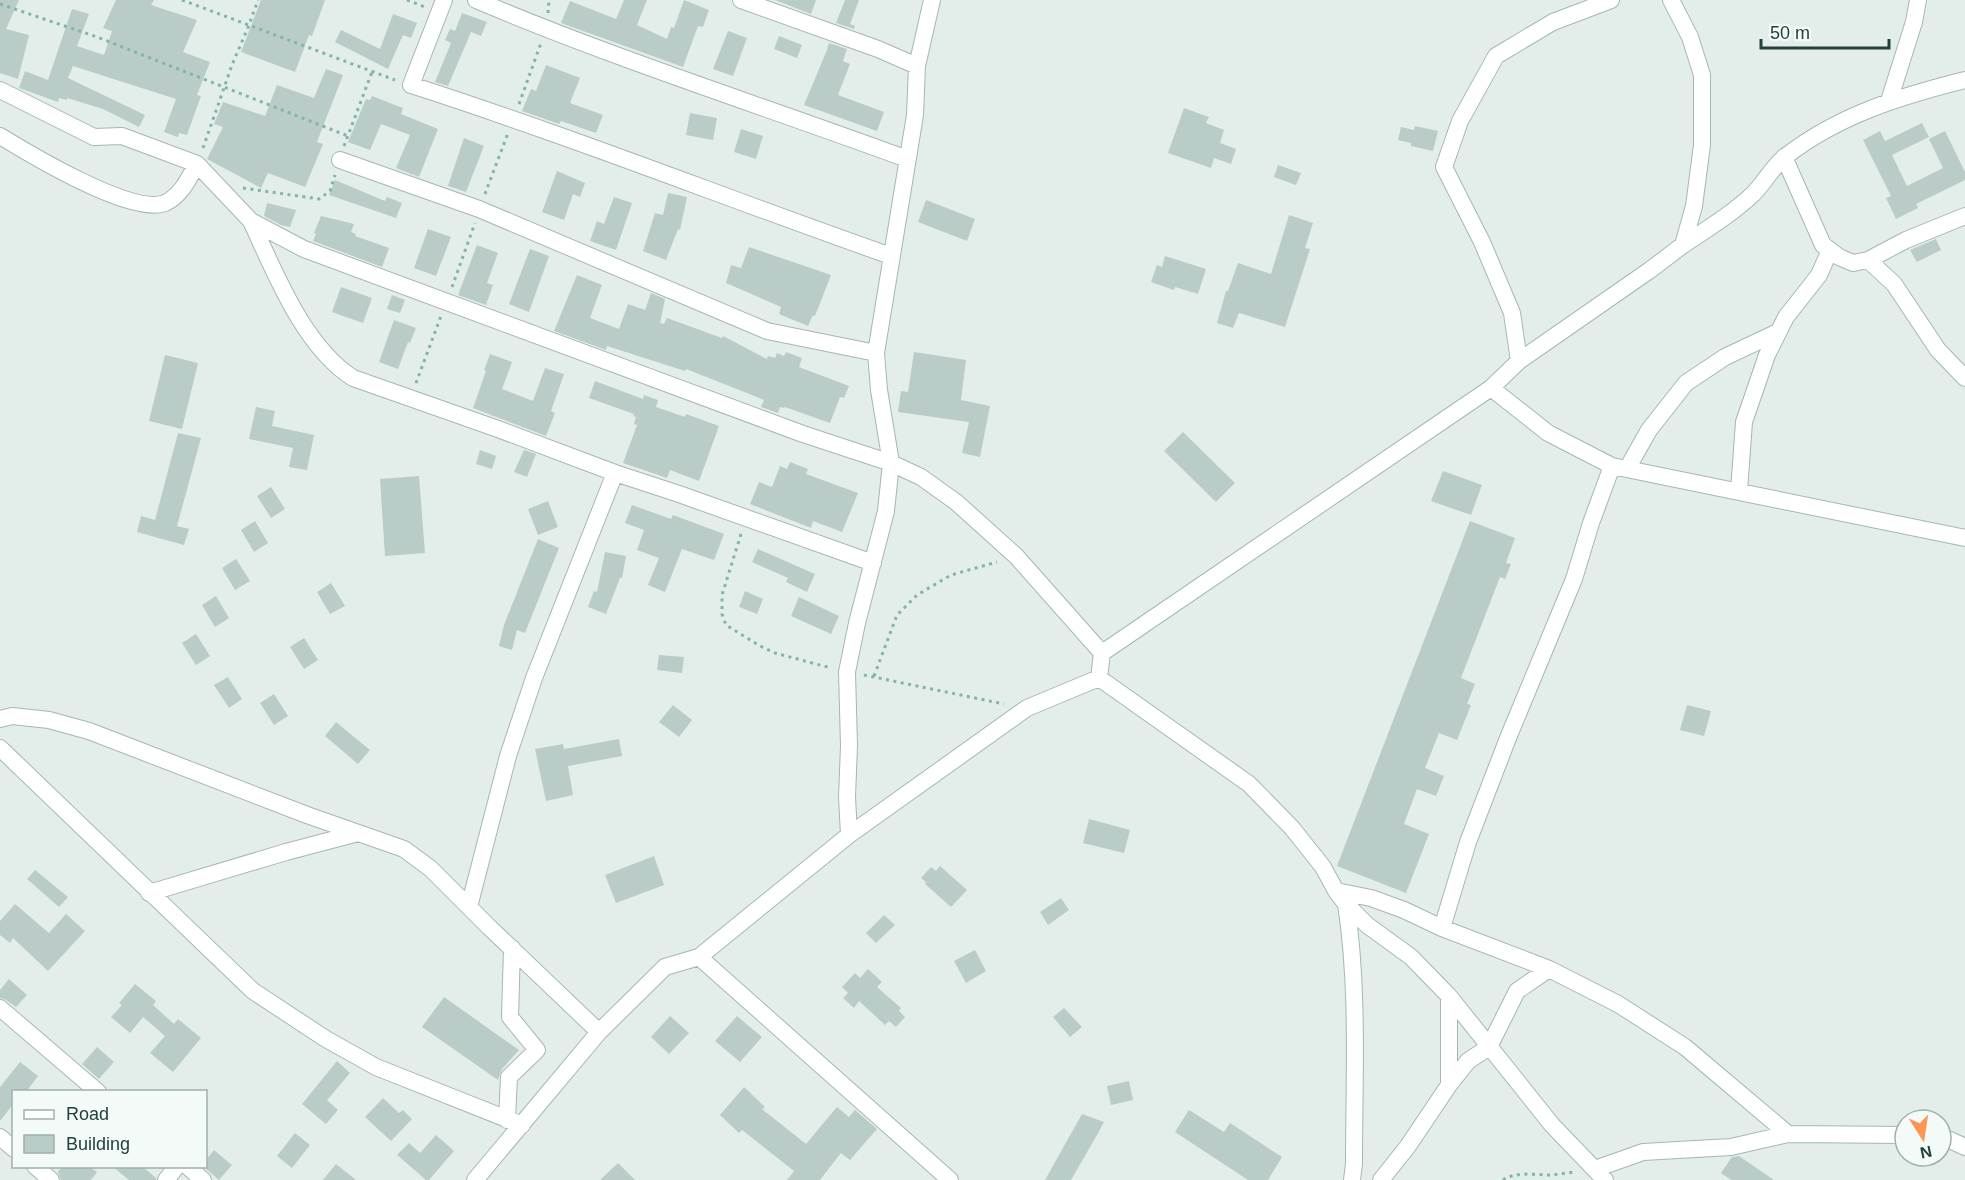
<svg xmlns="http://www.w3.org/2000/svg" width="1965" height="1180" font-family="Arial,sans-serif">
	<rect width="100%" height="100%" fill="#e3eeea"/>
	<path fill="#baccc7" d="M0,0H19L6,29L29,35L18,79L0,73Z
		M116,0H154L151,5L197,20L183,52L210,62L197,95L201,96L187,135L179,133L178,137L164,132L176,99L73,66L68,78L145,115L139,127L103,109L67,98V100L59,98L58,102L19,88L25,71L48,80L72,9L89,14L77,46L104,55L112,31L103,28Z
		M261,0H325L312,36L309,35L295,72L241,52Z
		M624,0H647L637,25L667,39L671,27L674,28L684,0L709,10L703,27L698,26L683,67L561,23L570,1L616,19Z
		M775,0H816L811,14Z
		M845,0H859L850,24L855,26L854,29L836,23Z
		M462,13L487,22L481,36L471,32L448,86L435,82L451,43L445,40L450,29L455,31Z
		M393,14L417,23L411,38L403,35L388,69L335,42L341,30L380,49Z
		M728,31L747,38L733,76L713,69Z
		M779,36L802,45L797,58L774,49Z
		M829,43L847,49L843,61L850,64L838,95L884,112L877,131L804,105L827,50Z
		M546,65L580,78L570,103L603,115L596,133L561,121L559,124L522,111L531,89L536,91Z
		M326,69L343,75L317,142L323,144L305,187L268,173L261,188L207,159L223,127L214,124L223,102L265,116L277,85L314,98Z
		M372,96L403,108L401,114L438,129L419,177L396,168L410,135L381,124L370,150L348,142L366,99L370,100Z
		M1184,108L1209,117L1206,123L1224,130L1220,143L1236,149L1231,164L1214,158L1211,168L1168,153Z
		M690,113L717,118L713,140L686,135Z
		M1922,123L1929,137L1892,155L1907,186L1943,168L1929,139L1945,131L1965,172V180L1916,204L1918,208L1896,219L1886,198L1891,196L1863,140L1880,131L1885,141Z
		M1415,126L1438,131L1433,151L1411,146V143L1398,140L1401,127L1414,130Z
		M741,129L763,136L756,159L734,152Z
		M464,138L484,146L466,192L448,186Z
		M1278,165L1301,173L1296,185L1274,177Z
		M557,171L585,183L580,197L573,194L564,220L542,212Z
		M335,180L385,201L387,197L402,203L396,218L329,195Z
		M668,193L687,197L680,230L678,229L666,260L643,251L655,213L663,215Z
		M614,197L632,203L616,250L590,241L597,221L604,224Z
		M926,200L975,219L967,241L918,222Z
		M267,203L296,210L290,227L281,225L264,216Z
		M1289,215L1313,223L1305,248L1310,249L1285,327L1239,313L1233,328L1217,323L1226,291H1228L1238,263L1271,274Z
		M321,216L354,224L351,232L356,234L355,236L389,248L382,267L313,241L316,234L314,233Z
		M428,229L451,237L436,276L414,268Z
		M1936,239L1941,250L1917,262L1910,250Z
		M477,245L498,253L487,283L493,285L486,305L458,295Z
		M749,247L831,275L815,316L813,315L808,326L779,314L781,307L726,283L731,265L741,268Z
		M530,249L549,256L529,312L509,304Z
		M1165,256L1206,269L1198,294L1175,287L1174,290L1151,282L1157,265L1162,267Z
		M577,275L602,285L590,318L619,329L628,304L645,310L651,293L665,299L660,323L664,324L667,318L722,338L723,336L767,359L768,356L775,358L777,353L784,356L786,352L802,358L799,367L849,386L844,398L840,397L830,423L785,407L784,408L780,407L778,413L761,407L764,400L752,395L686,369L685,371L607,346L606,350L554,331Z
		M341,287L372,298L363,323L332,312Z
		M392,295L405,300L400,313L387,309Z
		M394,320L416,328L410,343L408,342L398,369L379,362Z
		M914,352L966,360L961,400L990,406L980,457L962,453L969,422L898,412L901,391L908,392Z
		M490,354L512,362L502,389L533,401L545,368L564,374L551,411L555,413L546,436L473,408L486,371L484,370Z
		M165,355L198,363L182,429L149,421Z
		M595,381L643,399L644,395L658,400L656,407L685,417L686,414L719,426L699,481L670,470L667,478L623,463L637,425L634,424L636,417L633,416L634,414L589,398Z
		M256,407L275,411L272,426L314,435L307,470L289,467L293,448L249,439Z
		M1183,432L1235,483L1216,502L1164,451Z
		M178,433L201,438L177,526L189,529L184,545L137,532L141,516L155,520Z
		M480,450L496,456L492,469L476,464Z
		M524,450L536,454L527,477L514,472Z
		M790,462L808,469L806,474L858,493L842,532L813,521L811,528L750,504L759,482L772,487L780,466L787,469Z
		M1443,471L1482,485L1471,515L1431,501Z
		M419,476L425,553L385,556L380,479Z
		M271,487L285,509L271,518L257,496Z
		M548,501L558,527L538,535L528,509Z
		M632,505L671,519L673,515L724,534L714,560L682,549L665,592L648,585L659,558L637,550L644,530L625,523Z
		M255,521L268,543L254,552L241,530Z
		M1470,521L1515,538L1506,563L1511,564L1505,579L1500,577L1461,678L1475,684L1467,704L1471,705L1457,740L1439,733L1425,768L1444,776L1436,796L1417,789L1404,824L1429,834L1406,893L1337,866Z
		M538,539L559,548L525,633L517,630L512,650L499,646L504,625Z
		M758,549L815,574L807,592L786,582L788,578L752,562Z
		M605,552L626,556L622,578H620L606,614L588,607L594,591L597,592Z
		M236,559L250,581L235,590L222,568Z
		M331,583L345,606L330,614L317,592Z
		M745,591L763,599L757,614L739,607Z
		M216,596L229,618L215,627L202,605Z
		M799,597L839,616L831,634L791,616Z
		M196,634L210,656L196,665L182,643Z
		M304,638L318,660L304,669L290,647Z
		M659,655L684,657L682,673L657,670Z
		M228,677L242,699L229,708L214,685Z
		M274,694L288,716L274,725L260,703Z
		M673,705L692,720L679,737L659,722Z
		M1687,705L1711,711L1704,736L1680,730Z
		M336,722L370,750L358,764L325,736Z
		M619,739L622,756L568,766L573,795L546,801L535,749L563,744L564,749Z
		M1089,819L1130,830L1124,853L1083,843Z
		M654,856L664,885L616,903L605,875Z
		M940,866L967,890L951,907L925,884L926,882L921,878L931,867L936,871Z
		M35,870L68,897L59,907L27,879Z
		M1061,898L1069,910L1048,925L1040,912Z
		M15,904L49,933L66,914L85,931L48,971L13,938L10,943L0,935V921Z
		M884,915L895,925L876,943L866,933Z
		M975,950L986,971L966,983L954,961Z
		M868,969L882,982L877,987L901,1008L899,1011L905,1017L896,1027L889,1021L885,1025L859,1001L854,1008L843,998L848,993L842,987L855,973L860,978Z
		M9,979L27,995L16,1007L6,1000L0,998V990Z
		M135,984L156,1001L153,1005L174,1024L178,1019L201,1038L173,1072L150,1053L165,1036L143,1017L130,1033L111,1017L122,1005L119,1003Z
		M444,997L519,1050L502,1069L498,1080L422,1027Z
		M1064,1008L1082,1027L1070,1037L1053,1017Z
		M670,1016L689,1033L669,1054L651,1037Z
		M737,1016L762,1037L740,1062L715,1041Z
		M97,1047L114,1062L99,1079L82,1064Z
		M337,1061L350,1073L327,1100L338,1110L326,1124L302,1104Z
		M20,1062L38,1076L26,1092H14V1103L0,1121V1087Z
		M1129,1081L1133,1100L1111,1105L1107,1086Z
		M744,1087L765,1107L762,1109L806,1144L837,1107L849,1117L855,1110L877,1129L850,1160L841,1153L820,1180H787L794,1171L742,1130L739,1133L720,1115Z
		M383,1098L399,1113L403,1110L412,1119L391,1141L365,1117Z
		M1189,1110L1224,1132L1230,1123L1282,1157L1268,1180H1248L1175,1132Z
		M1082,1114L1104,1122L1097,1135L1071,1180H1045Z
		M295,1133L310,1145L292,1168L277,1156Z
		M436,1135L454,1151L429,1180H426L397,1155L409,1143L420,1153Z
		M214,1150L232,1165L219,1180L204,1167H206V1160Z
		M1739,1156L1774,1180H1731L1721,1173L1732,1157Z
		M618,1163L635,1180H600Z
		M336,1164L356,1180H323Z
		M62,1167H90L97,1172L91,1180H61L58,1172Z
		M113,1167H143L156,1178V1180H129Z"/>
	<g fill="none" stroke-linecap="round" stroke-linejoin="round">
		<g stroke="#a5b7b3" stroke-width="18">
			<path id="street" d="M444,0L411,85C573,137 731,200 891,256
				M476,0C618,60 763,106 907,159
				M741,0L878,49L917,66
				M0,90L94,137L122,136L197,164L251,221L304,249L803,434L891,463L921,477L956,502L1016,556L1102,653
				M1889,101L1914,22L1918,0
				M0,136C31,155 133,216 165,203C181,196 189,178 197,164
				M1784,157L1823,245L1839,257L1853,263L1868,260L1906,240L1965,216
				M340,160L479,209L767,331L876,353
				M251,221C275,273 304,347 353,378L498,429L615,473L679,494L873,563
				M1683,245C1707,229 1732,214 1753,194C1765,182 1773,166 1786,156C1839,115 1901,96 1965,80
				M1868,260L1894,284L1938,350L1965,378
				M1519,361L1512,313L1482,242L1444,167L1460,121L1496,56L1553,22L1611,0
				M1491,388L1548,433L1612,466L1965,538
				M1627,469L1649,430L1686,383L1725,357L1778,332
				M1739,491L1744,422L1767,355L1786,317L1819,275L1830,250
				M1099,678L1249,784L1292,828L1323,867L1336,891L1346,904L1367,925L1411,957L1449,996L1552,1125L1605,1180
				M0,719L12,716L49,720L89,731L307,815L404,849L431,869L489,927L599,1032
				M0,748L253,991L326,1039L376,1067L522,1125
				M849,835L847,797L849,746L847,672L857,623L886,511L891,463L879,390L876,353L915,115L917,66L932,0
				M1336,891L1371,898L1404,910L1442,928L1549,969L1618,1004L1685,1047L1788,1134
				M149,893L286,852L358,833
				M1346,904C1359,989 1354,1078 1354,1164L1352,1180
				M469,907L508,756L534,678L615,473
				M1442,928L1468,842L1508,738L1574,579L1591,523L1612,466
				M699,957L950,1180
				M0,1008L98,1092
				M1449,1085V996
				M507,1120L509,1077L537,1050L510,1017L512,948
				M0,1137L14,1149
				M1941,1138L1950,1140L1965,1147
				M35,1166L51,1180
				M187,1166L203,1180
				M1595,1169L1643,1152L1731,1147L1788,1134L1905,1135
				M166,1180L177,1166
				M475,1180L599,1032L665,967L699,957L849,835L1027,708L1099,678L1102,653L1491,388L1519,361L1650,270L1683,245L1694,206L1702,145V75L1690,37L1671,0
				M1381,1180L1408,1146L1449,1085L1468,1061L1489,1047L1517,991L1549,969"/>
		</g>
		<path stroke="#80b4ac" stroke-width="3" stroke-dasharray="3 4.5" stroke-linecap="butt" d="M182,0L395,80
			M407,0L425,7
			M0,4L97,37L348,136
			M548,13L549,0
			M519,104L541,43
			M344,146L372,72
			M203,148L232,65L249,25L258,0
			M243,188L319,199L330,191L335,175
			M485,194L508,133
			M452,287L475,223
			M416,383L441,316
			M741,534L722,595V614L726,625L760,646L775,653L831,668
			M864,675L1004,704
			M874,676L897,615L917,595L951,575L997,562
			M1503,1180C1516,1171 1535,1175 1551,1175C1559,1174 1567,1173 1575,1172"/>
		<use href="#street" stroke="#fff" stroke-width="16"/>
	</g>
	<rect x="12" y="1090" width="195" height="78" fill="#f4faf8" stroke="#a0b0ad" stroke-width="1.5"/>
	<rect x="24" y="1110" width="30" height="9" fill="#ffffff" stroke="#a0b0ad" stroke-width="1.5"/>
	<text x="66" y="1120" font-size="18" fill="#21413d">Road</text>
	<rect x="24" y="1135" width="30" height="18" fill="#baccc7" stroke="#a0b0ad" stroke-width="1.5"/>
	<text x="66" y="1150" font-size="18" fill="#21413d">Building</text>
	<g transform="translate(1923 1138) rotate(168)"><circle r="28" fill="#f4faf8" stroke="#a0b0ad" stroke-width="1.5"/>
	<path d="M0-4.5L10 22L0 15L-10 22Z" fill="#fc9652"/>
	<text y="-9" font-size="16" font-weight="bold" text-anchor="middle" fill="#21413d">N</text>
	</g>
	<path d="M1761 39v9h128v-9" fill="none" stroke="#21413d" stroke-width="3"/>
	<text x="1770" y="39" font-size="18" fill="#21413d" stroke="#f4faf8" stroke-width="4.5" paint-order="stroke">50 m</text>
</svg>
